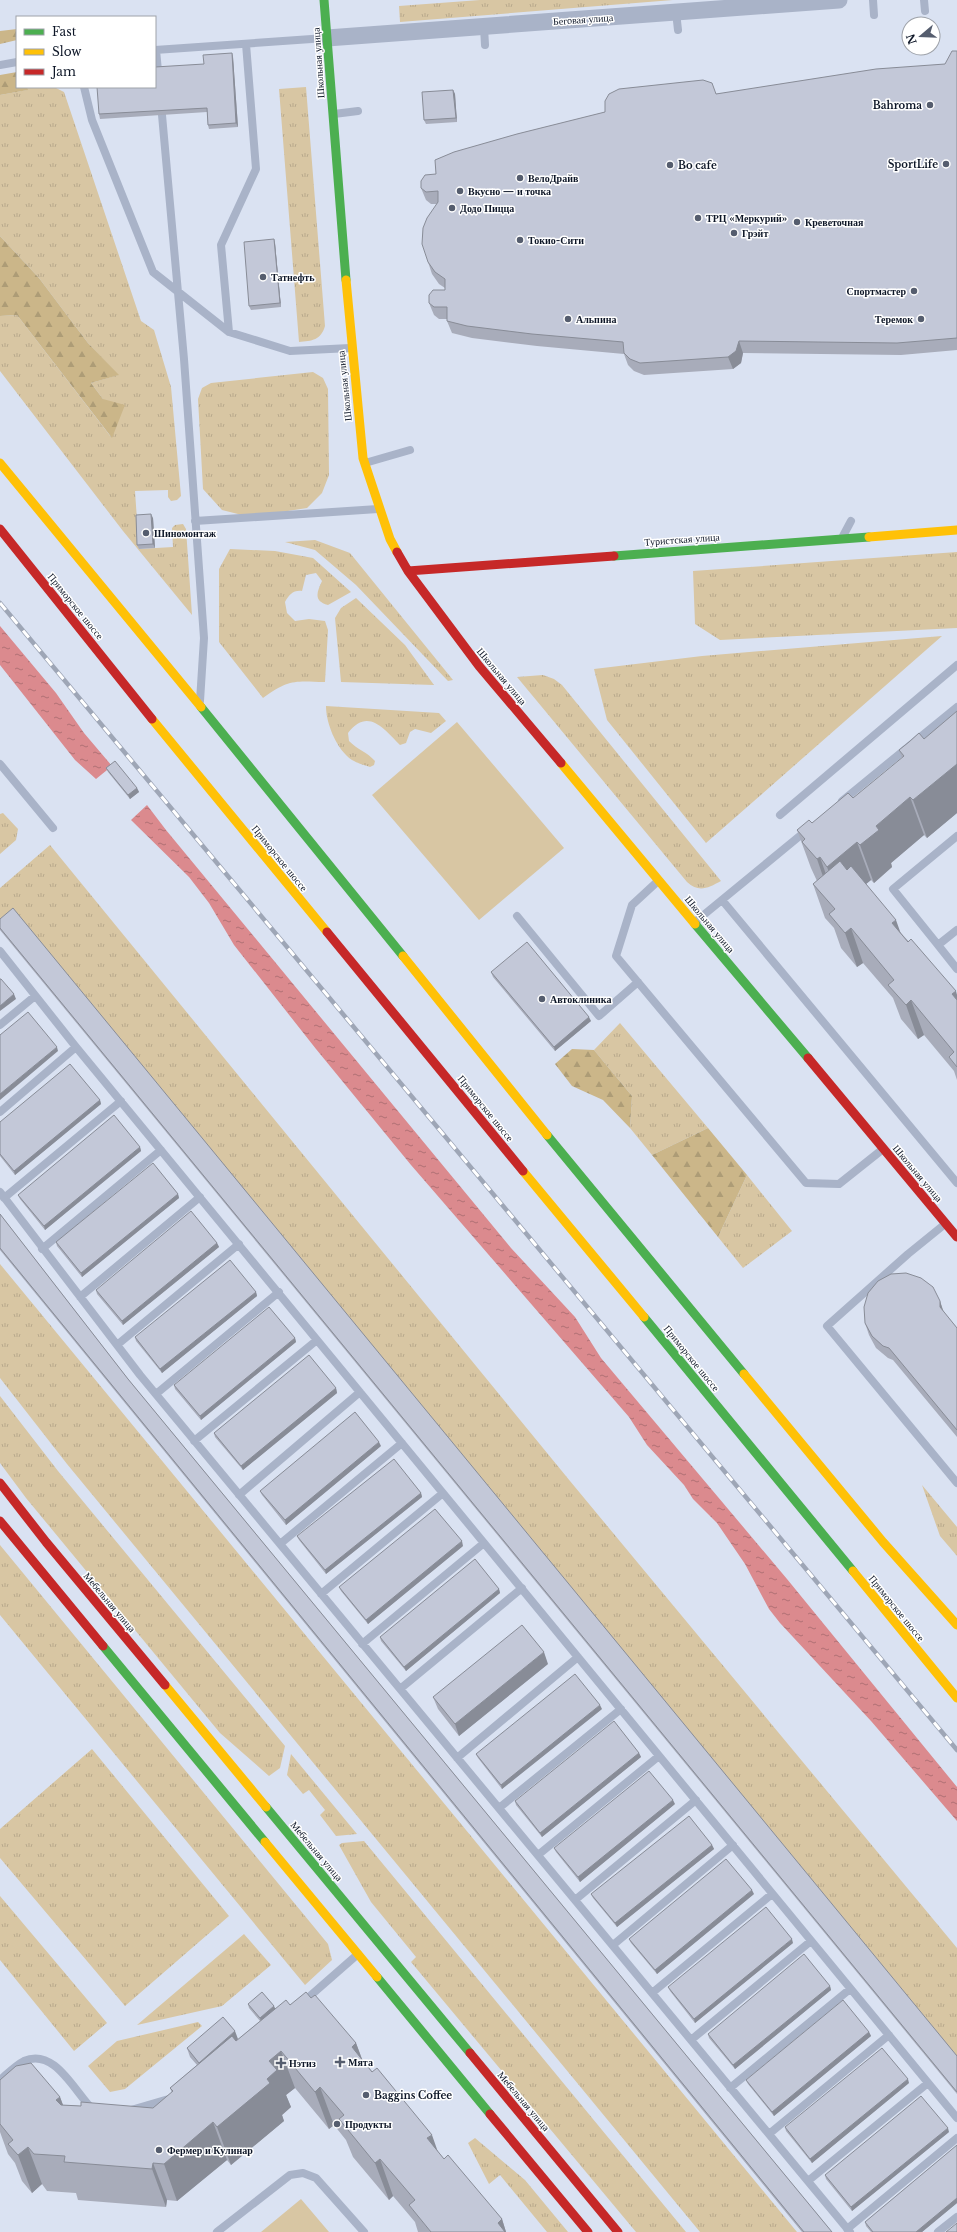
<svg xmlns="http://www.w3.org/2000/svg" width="957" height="2232" font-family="'Libre Baskerville',serif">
	<defs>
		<pattern id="grass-tufts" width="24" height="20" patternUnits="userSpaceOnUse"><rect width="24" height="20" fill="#d8c6a3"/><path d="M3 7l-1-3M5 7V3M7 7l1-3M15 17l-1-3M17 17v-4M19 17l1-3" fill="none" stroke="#b8a98c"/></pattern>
		<pattern id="forest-firs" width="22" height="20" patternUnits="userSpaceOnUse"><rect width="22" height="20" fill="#cbb689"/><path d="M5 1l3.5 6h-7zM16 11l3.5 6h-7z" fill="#ad9c76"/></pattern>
		<pattern id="water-ripples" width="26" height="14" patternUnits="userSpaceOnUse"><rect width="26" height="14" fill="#db8a8e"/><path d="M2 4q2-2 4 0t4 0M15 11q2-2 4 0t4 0" fill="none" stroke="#b07074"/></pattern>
	</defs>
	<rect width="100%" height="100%" fill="#dae2f2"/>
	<path fill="url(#grass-tufts)" d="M480,0H673L400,22L399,6Z
		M27,87H54L64,92L141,321L154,330L171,387L181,496L177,500L171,501L168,497V490L135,491L139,549L173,547L172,528L175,525L183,524L186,529L192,615L123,531L0,371V316L17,315L111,437L103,399L91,383L118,375L88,343L39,278L0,236V95L27,90Z
		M306,87L325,326C321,340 312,341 299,342L279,89Z
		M313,372L323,378L328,389L329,475L322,493L307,508L250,517L222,510L203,489L198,399L202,388L211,383Z
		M315,540L350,553L453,680L448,681L356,585L315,550L285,542Z
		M230,549L275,551L313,558L351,592L328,605C313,601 317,592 322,581L316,573L306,575L302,591C293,590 289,595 285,602L287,613L295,621L309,619L325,621L328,630L325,682C294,681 289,679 263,698L219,642V569Z
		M957,552V628L720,640L695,624L693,571Z
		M356,598L405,645L434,685L341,682L335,618L341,608Z
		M942,636L706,843L607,720L594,669L702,656Z
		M543,675L554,679L562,685L721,881C708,888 699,893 687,882L517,677Z
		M326,706L439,713L446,721L431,733L415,729L410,732L406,743L400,745C384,729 368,707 348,733L349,741C358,750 367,752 375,761L374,765L370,767C364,765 357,763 352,760C337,750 326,724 326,706Z
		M3,813L18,829L16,840L0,854V814Z
		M50,845L570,1481L957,1948V2059L0,924V888Z
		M620,1023L708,1128L652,1155L630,1128L632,1096L594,1050Z
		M747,1175L792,1231L743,1268L718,1237Z
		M0,1264L797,2232H700L67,1464L0,1378Z
		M0,1396L58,1471L285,1746L280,1768L269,1776L220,1733L26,1498L0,1463Z
		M922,1485L957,1527V1556L940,1536Z
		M0,1545L328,1944L332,1960L305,1985L0,1615Z
		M92,1749L229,1916L125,2006L0,1858V1829Z
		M291,1754L357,1834L336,1836L320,1815L325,1810L309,1790L303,1794L287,1775Z
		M364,1841L686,2232H636L411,1962L416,1957L371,1902L339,1845L342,1843Z
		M0,1896L107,2023L74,2051L0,1960Z
		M244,1934L271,1965L222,2006L137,2025Z
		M198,2022L202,2026L125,2089L110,2092L88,2066L117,2041Z
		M475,2138L525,2180L568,2232H547L500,2175L489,2184L468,2143Z"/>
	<path fill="url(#forest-firs)" d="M17,29V40L0,44V31Z
		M17,72V87H27L28,90L0,95V75Z
		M0,236L39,278L88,343L119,375L91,383L103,399L125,405L112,438L17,315L0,316Z
		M572,1049L594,1050L632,1096L630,1128L603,1100L572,1086L555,1064Z
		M708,1128L747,1175L718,1237L652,1155Z"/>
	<path fill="#d8c6a3" d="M457,722L564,848L479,920L372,795Z
		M301,2199L329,2232H261Z"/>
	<path fill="url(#water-ripples)" d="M0,626L56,693L84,733L112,766L96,779L75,760L0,665Z
		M147,805L166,830L511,1248L575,1317L601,1358L787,1579L957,1787V1821L871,1721L780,1623L769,1609L745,1564L717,1523L693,1499L684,1485L647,1445L629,1417L411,1165L316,1049L234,945L209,903L189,877L131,820Z"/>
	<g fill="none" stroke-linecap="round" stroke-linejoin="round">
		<path stroke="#a9b3c8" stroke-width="8" d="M873,0L874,15
			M924,0L925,11
			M676,12L678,30
			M484,27L485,45
			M155,50L326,38
			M156,50L158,71
			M0,65L17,62
			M84,87L92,120L153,272L229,332L290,351L350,348
			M334,114L358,111
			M162,115L184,359L204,638L200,701
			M229,332L221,245L256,169L246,44
			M365,463L410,450
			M195,521L378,509
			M843,536L851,521
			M0,764L53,828
			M842,801L957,707
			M780,815L957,665
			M658,881L632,905L616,956L806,1183L839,1184L883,1149
			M722,900L957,1183
			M517,916L599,1016L638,982
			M695,922L807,830
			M957,930L938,945L957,969
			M938,945L893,889L957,836
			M0,951L76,1047L957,2118
			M0,1025L35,996
			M0,1112L76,1047
			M0,1192L140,1375L850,2232
			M4,1198L121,1101
			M945,1224L908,1254L827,1326L957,1483
			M42,1249L161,1150
			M80,1297L200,1197
			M117,1345L239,1244
			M156,1394L279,1292
			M194,1441L317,1340
			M239,1495L360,1392
			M280,1544L402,1443
			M321,1594L443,1493
			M362,1644L484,1543
			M400,1689L522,1588
			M457,1758L578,1657
			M499,1808L621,1709
			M538,1855L659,1756
			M575,1900L696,1800
			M613,1945L733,1845
			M652,1993L772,1894
			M302,2003L358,1954
			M691,2040L811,1941
			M0,2080C7,2074 16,2065 24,2061C55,2047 75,2093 94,2111
			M730,2088L850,1989
			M131,2110L172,2098
			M769,2134L889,2035
			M808,2181L928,2083
			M847,2229L957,2138
			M217,2232L290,2175L303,2173L316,2178L364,2232
			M938,2232L957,2217"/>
		<path stroke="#a9b3c8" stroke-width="17" d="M327,38L839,0"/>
		<path stroke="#4caf50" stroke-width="9" d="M324,0L346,280
			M614,556L869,537
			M201,707L403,956
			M695,924L808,1058
			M547,1135L744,1374
			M644,1317L853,1571
			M103,1646L265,1842
			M266,1807L470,2053
			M377,1977L490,2114"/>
		<path stroke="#ffc107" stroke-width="9" d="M346,280L363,458L390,539L397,552
			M0,463L201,707
			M869,537L957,530
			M152,719L327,932
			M561,763L695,924
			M403,956L547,1135
			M523,1171L644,1317
			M744,1374L883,1542L957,1625
			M853,1571L957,1698
			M165,1685L266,1807
			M265,1842L377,1977"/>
		<path stroke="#c62828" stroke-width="9" d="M0,529L152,719
			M397,552L408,571L479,666L561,763
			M408,571L614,556
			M327,932L523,1171
			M808,1058L957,1237
			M0,1483L46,1542L165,1685
			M0,1521L103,1646
			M470,2053L618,2232
			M490,2114L588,2232"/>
		<g stroke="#9ea6b6" stroke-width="4.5">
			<path id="rail" d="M0,603L957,1750"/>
		</g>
		<use href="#rail" stroke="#fff" stroke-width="3" stroke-dasharray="9" stroke-linecap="butt"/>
	</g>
	<path fill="#a8acba" d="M957,51V350L901,355L743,353L741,363L733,369L644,375L634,371L628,365L624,354L537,346L472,338L452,333L447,321V319H439L434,315L429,303L445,290V288L439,284L432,274L428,262L437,204H431L426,200L421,188L436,174L716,94L945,64Z
		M232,53L233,57L238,127L209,129L208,125L207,112L100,119L99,114L204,64Z
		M453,90L455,94L457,122L426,124L424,120Z
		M274,239L275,243L281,307L251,310L249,306Z
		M153,518L155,548L139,549L137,545Z
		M957,711V813L927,838L924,835L891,863L892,867L874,883L871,880L866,884L901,933L957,995V1080L954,1071L924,1035L918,1039L901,1019L893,998L863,963L857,967L841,948L834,928L825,918L813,884L817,881L811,868L797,830L812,823L853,798L902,758L899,750L924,739Z
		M106,768L137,788L139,792L130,799L108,772Z
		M0,919L957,2056V2094L0,930Z
		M491,972L591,1021L555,1051L493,977Z
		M100,1100L101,1104L15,1175L0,1156V1122Z
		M140,1147L141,1151L45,1230L20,1199L18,1195Z
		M178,1194L179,1198L82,1277L57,1246L56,1242Z
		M0,1214L128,1379L832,2232H802L0,1250Z
		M217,1243L219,1247L123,1325L97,1294L96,1290Z
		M256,1292L257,1296L162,1373L136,1341L135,1337Z
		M940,1301L943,1311L957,1328V1437L893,1360L888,1358L876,1348L869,1335L865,1323Z
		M295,1338L296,1342L201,1420L175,1389L174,1385Z
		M336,1388L337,1393L243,1470L215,1437L214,1433Z
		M381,1446L286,1525L262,1495L260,1491Z
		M421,1493L422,1497L326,1574L299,1540L297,1536Z
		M463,1546L368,1624L341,1591L339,1587Z
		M499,1589L500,1593L406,1671L381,1641L380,1637Z
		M548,1664L459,1736L438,1709L433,1697Z
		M602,1709L502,1789L478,1758L476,1754Z
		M639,1753L641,1757L542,1837L516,1805L515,1801Z
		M675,1804L580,1882L556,1852L554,1848Z
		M712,1845L714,1849L617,1927L593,1898L591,1894Z
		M754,1894L657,1974L631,1943L629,1939Z
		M793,1943L695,2023L670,1991L668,1987Z
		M830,1986L831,1990L735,2069L709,2038L708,2034Z
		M311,1998L356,2043L362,2059L444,2159L502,2219L506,2232H418L415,2222L393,2196L389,2200L353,2157L346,2140L334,2125L329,2129L295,2088L286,2095L291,2107L282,2115L284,2121L231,2165L227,2160L177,2201L167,2200L166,2207L78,2200L76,2193L47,2191L42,2184L32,2193L22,2181L15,2163L8,2154L0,2132V2080L60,2097L63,2105L81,2106L153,2108L172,2093L170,2088L197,2065L190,2057L187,2048L238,2039L236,2041L260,2021L249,2008L248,2004L275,2009Z
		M869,2032L871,2036L774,2116L748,2084L746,2080Z
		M909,2083L812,2163L786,2131L785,2127Z
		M949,2132L852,2211L826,2179L825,2175Z
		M957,2145V2203L922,2232H871L866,2226L865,2222Z"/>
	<path fill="#888c97" d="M232,53L233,57L238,127L236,123Z
		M453,90L455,94L457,122L456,118Z
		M274,239L275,243L281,307L280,303Z
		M739,341L743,353L741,363L733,369L728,357Z
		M151,514L153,518L155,548L153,544Z
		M957,764V813L927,838L913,800Z
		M137,788L139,792L130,799L128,795Z
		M910,797L924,835L891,863L892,867L874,883L860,845L876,826Z
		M857,842L871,880L841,904L827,867Z
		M820,857L833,895L830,897L817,859Z
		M896,920L908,954L892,923Z
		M851,928L863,963L857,967L845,933Z
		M956,991L957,995V1008L952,994Z
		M14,994L16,999L0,1011V1006Z
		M911,1000L924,1035L918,1039L906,1005Z
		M589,1017L591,1021L555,1051L554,1047Z
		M57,1047L58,1051L0,1100V1094Z
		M100,1100L101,1104L15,1175L14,1171Z
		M140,1147L141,1151L45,1230L44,1226Z
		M178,1194L179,1198L82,1277L81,1273Z
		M217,1243L219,1247L123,1325L122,1321Z
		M256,1292L257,1296L162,1373L160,1369Z
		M940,1301L944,1313L940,1307Z
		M295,1338L296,1342L201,1420L200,1416Z
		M336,1388L337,1393L243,1470L241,1466Z
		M379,1442L381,1446L286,1525L285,1520Z
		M421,1493L422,1497L326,1574L325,1570Z
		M462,1541L463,1546L368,1624L366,1620Z
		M499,1589L500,1593L406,1671L404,1667Z
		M544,1652L548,1664L459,1736L455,1724Z
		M600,1705L602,1709L502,1789L501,1785Z
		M639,1753L641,1757L542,1837L540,1833Z
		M673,1800L675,1804L580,1882L578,1877Z
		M712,1845L714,1849L617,1927L615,1923Z
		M752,1890L754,1894L657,1974L655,1970Z
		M792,1939L793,1943L695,2023L694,2019Z
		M830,1986L831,1990L735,2069L733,2065Z
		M274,2006L276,2010L261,2022L260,2018Z
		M235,2031L238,2039L202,2071L199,2063Z
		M869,2032L871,2036L774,2116L772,2112Z
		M356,2043L370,2081L352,2047Z
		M281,2051L295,2088L286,2095L291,2107L282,2115L284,2121L231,2165L217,2127L267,2079L269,2061Z
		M908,2079L909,2083L812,2163L810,2159Z
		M320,2087L334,2125L329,2129L315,2092Z
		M60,2097L74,2135L56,2100Z
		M213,2122L227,2160L177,2201L164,2164Z
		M948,2128L949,2132L852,2211L851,2207Z
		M432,2135L445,2172L427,2138Z
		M28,2147L42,2184L32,2193L18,2155Z
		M380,2159L393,2196L389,2200L375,2163Z
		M153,2163L167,2200L166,2207L152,2169Z
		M957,2198V2203L922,2232H916Z
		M502,2219L506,2232H501L498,2223Z"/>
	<path fill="#c3c8d8" stroke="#888c97" d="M952,51H957V338L897,343L739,341L736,351L728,357L640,363L630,359L624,353L623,342L532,334L467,326L447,321V307H434L429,303V295L433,290H445V279L435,272L428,262L422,244L423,228L427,218L438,202V191L426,192L421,188V181L425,175L436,174L435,160L454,152L517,134L605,112V101L609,94L619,89L703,80L712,83L716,94L876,69L945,64Z
		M232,53L236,123L208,125L207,108L99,114L97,87H155V67L204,64L203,55Z
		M453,90L456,118L424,120L422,92Z
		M274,239L280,303L249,306L244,242Z
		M151,514L153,544L137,545L136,515Z
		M957,711V764L913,800L910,797L876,826L879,830L860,845L857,842L827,867L820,857L817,859L802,842L805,839L797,830L809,820L812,823L848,793L853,798L904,756L899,750L909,742L919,733L924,739Z
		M115,761L137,788L128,795L106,768Z
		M840,861L847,870L851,866L896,920L892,923L908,942L911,939L956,991L952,994L957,1000V1067L949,1057L954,1052L911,1000L906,1005L888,985L894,980L851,928L845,933L829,914L835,909L813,884Z
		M13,908L957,2056V2092L0,928V919Z
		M527,942L589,1017L554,1047L491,972Z
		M0,979H1L14,994L0,1006Z
		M28,1012L57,1047L0,1094V1035Z
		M70,1064L100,1100L14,1171L0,1154V1122Z
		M114,1115L140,1147L44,1226L18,1195Z
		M153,1163L178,1194L81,1273L56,1242Z
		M191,1211L217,1243L122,1321L96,1290Z
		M0,1214L128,1379L832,2232H804L0,1248Z
		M230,1260L256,1292L160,1369L135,1337Z
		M906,1273L921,1278L933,1287L940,1301V1307L957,1328V1430L889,1348L883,1346L872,1336L865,1323L864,1307L868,1293L878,1281L891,1274Z
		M269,1307L295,1338L200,1416L174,1385Z
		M309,1355L336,1388L241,1466L214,1433Z
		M355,1412L379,1442L285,1520L260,1491Z
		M394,1459L421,1493L325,1570L297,1536Z
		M435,1509L462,1541L366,1620L339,1587Z
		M475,1559L499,1589L404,1667L380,1637Z
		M522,1625L544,1652L455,1724L433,1697Z
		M575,1674L600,1705L501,1785L476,1754Z
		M614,1721L639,1753L540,1833L515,1801Z
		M649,1771L673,1800L578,1877L554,1848Z
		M689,1816L712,1845L615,1923L591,1894Z
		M726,1859L752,1890L655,1970L629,1939Z
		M766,1907L792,1939L694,2019L668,1987Z
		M804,1954L830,1986L733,2065L708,2034Z
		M262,1992L274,2006L260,2018L248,2004Z
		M306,1992L311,1998L315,1995L356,2043L352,2047L372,2072L377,2068L432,2135L427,2138L444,2159L448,2155L502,2219L498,2223L505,2232H431L409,2205L415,2200L380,2159L375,2163L339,2119L344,2115L320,2087L315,2092L281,2051L269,2061L277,2070L267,2079L270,2083L217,2127L213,2122L164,2164L153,2163L152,2169L64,2162L65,2156L34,2154L28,2147L18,2155L8,2144L13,2140L0,2124V2080L16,2066L31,2063L60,2097L56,2100L61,2105L81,2106V2102L153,2108L173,2091L170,2088L232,2036L236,2041L286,2000L290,2005Z
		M843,2000L869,2032L772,2112L746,2080Z
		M223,2017L235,2031L199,2063L187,2048Z
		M882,2048L908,2079L810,2159L785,2127Z
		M921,2096L948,2128L851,2207L825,2175Z
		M957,2145V2198L916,2232H873L865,2222Z
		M957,2223V2232H946Z"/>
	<g fill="#555d6e" stroke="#fff" stroke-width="1.5">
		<circle cx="930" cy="105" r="4"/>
		<circle cx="946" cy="164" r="4"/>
		<circle cx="670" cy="165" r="4"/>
		<circle cx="520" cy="178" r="4"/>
		<circle cx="460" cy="191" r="4"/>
		<circle cx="452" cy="208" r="4"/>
		<circle cx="698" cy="218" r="4"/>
		<circle cx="797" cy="222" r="4"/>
		<circle cx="734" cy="233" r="4"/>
		<circle cx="520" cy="240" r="4"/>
		<circle cx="263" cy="277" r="4"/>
		<circle cx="914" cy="291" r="4"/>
		<circle cx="568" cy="319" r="4"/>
		<circle cx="921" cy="319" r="4"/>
		<circle cx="146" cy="533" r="4"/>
		<circle cx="542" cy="999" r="4"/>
		<path d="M338 2056h4v4h4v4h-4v4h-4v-4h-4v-4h4z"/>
		<path d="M279 2057h4v4h4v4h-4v4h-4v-4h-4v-4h4z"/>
		<circle cx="366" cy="2095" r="4"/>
		<circle cx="337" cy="2124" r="4"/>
		<circle cx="159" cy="2150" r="4"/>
	</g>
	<g text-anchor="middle" stroke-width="3" stroke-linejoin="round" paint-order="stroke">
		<g font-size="10" fill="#0d1627" stroke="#fff">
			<text transform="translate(583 19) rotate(-4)" y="4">Беговая улица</text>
			<text transform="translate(318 63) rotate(-94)" y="4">Школьная улица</text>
			<text transform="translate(344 386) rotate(-96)" y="4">Школьная улица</text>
			<text transform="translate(682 539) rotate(-4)" y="4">Туристская улица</text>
			<text transform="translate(76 606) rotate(51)" y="4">Приморское шоссе</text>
			<text transform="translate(502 676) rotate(50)" y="4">Школьная улица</text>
			<text transform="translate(280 858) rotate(51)" y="4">Приморское шоссе</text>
			<text transform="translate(710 924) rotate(50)" y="4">Школьная улица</text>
			<text transform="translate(486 1108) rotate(51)" y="4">Приморское шоссе</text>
			<text transform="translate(918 1173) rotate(50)" y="4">Школьная улица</text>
			<text transform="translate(692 1358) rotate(51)" y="4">Приморское шоссе</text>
			<text transform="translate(110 1602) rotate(50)" y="4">Мебельная улица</text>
			<text transform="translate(897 1608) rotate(51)" y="4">Приморское шоссе</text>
			<text transform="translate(317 1851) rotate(50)" y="4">Мебельная улица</text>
			<text transform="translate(524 2101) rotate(50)" y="4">Мебельная улица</text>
		</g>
		<g font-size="10" font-weight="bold" fill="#0d1627" stroke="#fff" text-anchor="start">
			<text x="922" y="109" text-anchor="end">Bahroma</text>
			<text x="938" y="168" text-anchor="end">SportLife</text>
			<text x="678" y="169">Bo cafe</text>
			<text x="528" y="182">ВелоДрайв</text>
			<text x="468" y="195">Вкусно — и точка</text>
			<text x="460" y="212">Додо Пицца</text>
			<text x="706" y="222">ТРЦ «Меркурий»</text>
			<text x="805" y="226">Креветочная</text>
			<text x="742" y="237">Грэйт</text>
			<text x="528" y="244">Токио-Сити</text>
			<text x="271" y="281">Татнефть</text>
			<text x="906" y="295" text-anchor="end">Спортмастер</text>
			<text x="576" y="323">Альпина</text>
			<text x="913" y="323" text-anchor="end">Теремок</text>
			<text x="154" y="537">Шиномонтаж</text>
			<text x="550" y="1003">Автоклиника</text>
			<text x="348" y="2066">Мята</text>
			<text x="289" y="2067">Нэтиз</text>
			<text x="374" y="2099">Baggins Coffee</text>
			<text x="345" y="2128">Продукты</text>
			<text x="167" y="2154">Фермер и Кулинар</text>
		</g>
	</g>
	<rect x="16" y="16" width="140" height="72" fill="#ffffff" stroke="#9ea2a9"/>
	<rect x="24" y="29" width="20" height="6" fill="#4caf50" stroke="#9ea2a9"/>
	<text x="52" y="36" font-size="12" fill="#0d1627">Fast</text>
	<rect x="24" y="49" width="20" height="6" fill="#ffc107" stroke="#9ea2a9"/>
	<text x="52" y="56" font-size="12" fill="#0d1627">Slow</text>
	<rect x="24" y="69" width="20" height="6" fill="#c62828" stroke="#9ea2a9"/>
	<text x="52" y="76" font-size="12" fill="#0d1627">Jam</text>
	<g transform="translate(921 36) rotate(251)"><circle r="19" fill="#ffffff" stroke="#9ea2a9"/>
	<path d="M0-3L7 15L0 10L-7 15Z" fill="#555d6e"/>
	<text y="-6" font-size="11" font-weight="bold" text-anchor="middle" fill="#0d1627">N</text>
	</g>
</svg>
